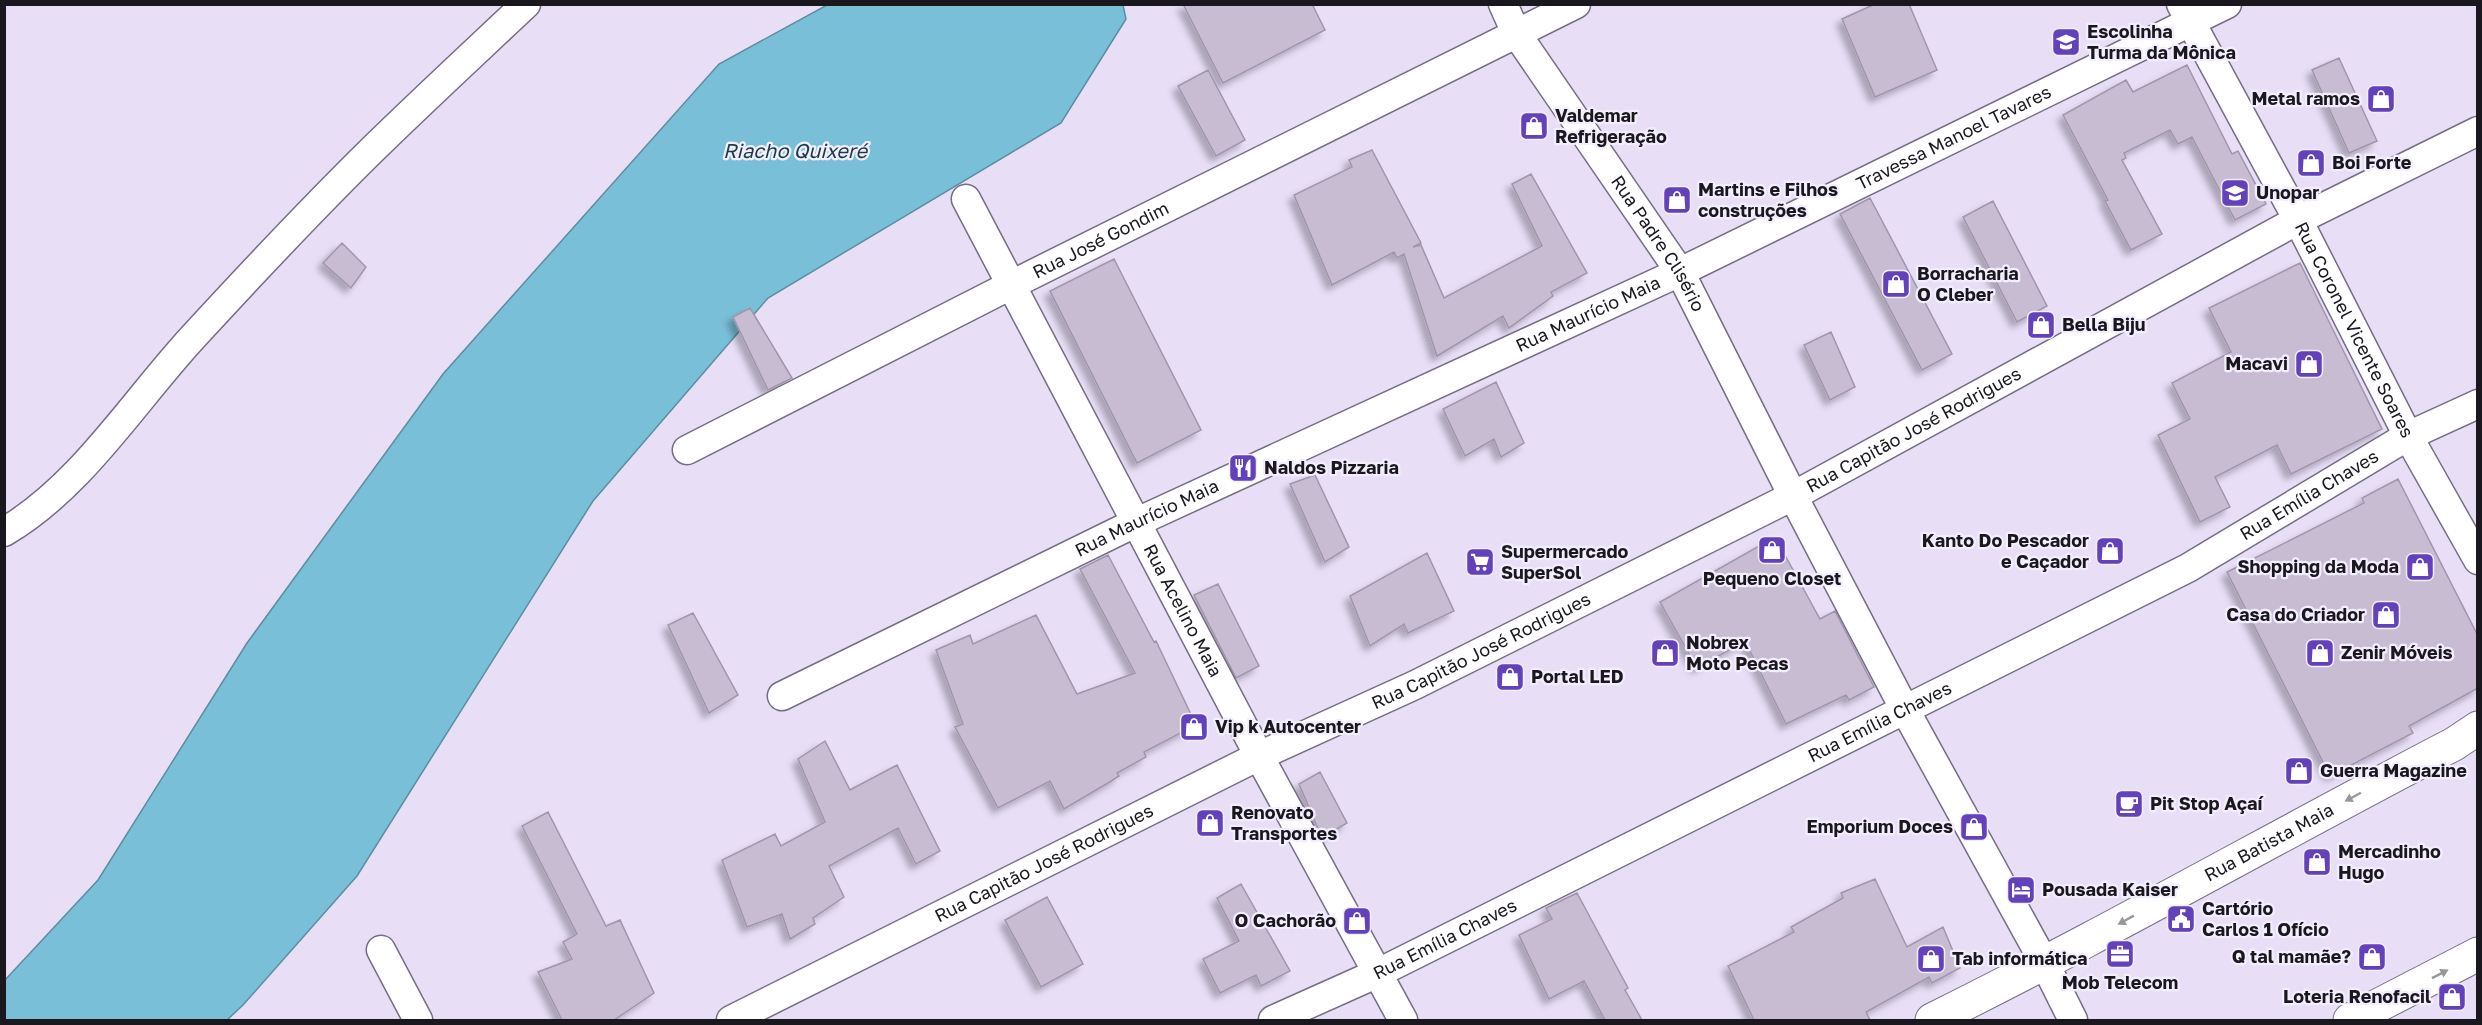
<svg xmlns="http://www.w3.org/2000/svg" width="2482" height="1025" font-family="'Golos Text',sans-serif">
	<defs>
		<filter id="shadow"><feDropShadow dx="-5.5" dy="5.5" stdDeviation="3" flood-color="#0004"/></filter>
	</defs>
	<rect width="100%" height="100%" fill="#e8dff7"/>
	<path fill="#79bfd8" stroke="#5c8da0" stroke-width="1.5" d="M827,5H1123L1126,19L1061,123L768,298L593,501L357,876L243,1005L227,1020H5L4,981L98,880L247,643L443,374L719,64Z"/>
	<path fill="#c8bcd3" stroke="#a095ab" stroke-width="1.5" filter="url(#shadow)" d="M1183,4H1312L1325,30L1223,83Z
		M1875,4H1909L1937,70L1875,97L1842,19Z
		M2339,58L2377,141L2349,153L2312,70Z
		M2187,65L2232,154L2238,151L2266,204L2235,220L2192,137L2178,144L2170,130L2124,153L2126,158L2122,160L2162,234L2131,250L2105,201L2108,200L2063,115L2126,80L2133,92Z
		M1208,70L1245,140L1216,156L1178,86Z
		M1372,150L1421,243L1413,247L1421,245L1444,298L1542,246L1512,184L1531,174L1587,273L1551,292L1553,296L1509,328L1503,316L1437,356L1404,254L1397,258L1394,252L1332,285L1294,195L1352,167L1349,160Z
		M1870,198L1952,354L1922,370L1840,214Z
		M1993,201L2047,306L2017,322L1963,217Z
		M342,243L366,267L351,288L323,263Z
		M1114,259L1201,430L1137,463L1050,291Z
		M2300,263L2382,429L2291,474L2277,445L2215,477L2230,507L2200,522L2158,435L2190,419L2172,383L2231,352L2209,308Z
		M750,308L792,378L768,390L733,317Z
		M1831,332L1855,387L1830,400L1804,345Z
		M1496,382L1524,443L1501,457L1494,439L1465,456L1443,409Z
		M1315,475L1349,547L1325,562L1290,484Z
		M2398,479L2478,636V688L2409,726L2413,733L2330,776L2227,572L2364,503L2362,498Z
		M1775,537L1820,619L1835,611L1874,687L1849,700L1846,695L1786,724L1745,641L1697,668L1660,602Z
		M1427,553L1454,611L1408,633L1404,624L1370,646L1350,596Z
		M1108,555L1154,642L1156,641L1196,725L1144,752L1146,757L1117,773L1119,776L1108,783L1064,809L1050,781L998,808L955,727L963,724L936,650L970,635L973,644L1036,615L1077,694L1135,673L1080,569Z
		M1218,584L1259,666L1236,678L1194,595Z
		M693,613L738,695L709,713L668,625Z
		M825,741L850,790L897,765L940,851L916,864L898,828L829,866L844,897L813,918L815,924L790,939L782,914L747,927L722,860L775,834L781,846L825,822L798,759Z
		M1320,772L1347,823L1322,838L1299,784Z
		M548,812L606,926L620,920L654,993L614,1020H562L538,972L572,959L563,942L577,934L522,826Z
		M1875,879L1907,947L1943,927L1960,968L1932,983L1929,977L1866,1012L1870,1020H1754L1728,966L1794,932L1791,927L1843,898L1841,893Z
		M1241,884L1290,971L1261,986L1256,975L1220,993L1203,959L1239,941L1217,898Z
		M1577,893L1628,988L1625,990L1642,1020H1605L1584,981L1549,999L1519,935L1552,919L1546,908Z
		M1047,897L1083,964L1041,987L1005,920Z"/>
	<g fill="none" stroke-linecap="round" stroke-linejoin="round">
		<g stroke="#756d83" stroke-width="31">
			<g id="street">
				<path id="s1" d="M1503,4L1516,33L1680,272L1793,496L1904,708L2045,964L2073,1020"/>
				<path id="s2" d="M2181,4L2298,220L2408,436L2478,560"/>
				<path id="s3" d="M966,199L1259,756L1403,1020"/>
				<path id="s4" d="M687,450L1011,285L1576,4"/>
				<path d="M4,532C81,487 133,402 193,337C251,274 310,211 371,151C422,101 474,53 526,4"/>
				<path id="s5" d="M782,696L1137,522L1680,272L2227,4"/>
				<path d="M381,950L418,1020"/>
				<path id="s6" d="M731,1020L1259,756L1415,685L1793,496L2298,220L2478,131"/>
				<path id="s7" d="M1273,1020L1378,973L2188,568L2408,436L2478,404"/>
			</g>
		</g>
		<g stroke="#756d83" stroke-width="35">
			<g id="secondary">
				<path id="s8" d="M1932,1020C2108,933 2279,835 2454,744L2478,728"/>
				<path d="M2350,1020L2478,954"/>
			</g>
		</g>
		<use href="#street" stroke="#fff" stroke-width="28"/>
		<use href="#secondary" stroke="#fff" stroke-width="33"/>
	</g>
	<defs><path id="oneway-solid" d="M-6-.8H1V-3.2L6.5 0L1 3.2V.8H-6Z" transform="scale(1.5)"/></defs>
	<g fill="#98979a">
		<use href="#oneway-solid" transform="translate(2353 797) rotate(152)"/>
		<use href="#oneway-solid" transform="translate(2126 920) rotate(151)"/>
		<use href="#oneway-solid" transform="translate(2440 974) rotate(-27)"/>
	</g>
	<defs>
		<g id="school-square" transform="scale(1.5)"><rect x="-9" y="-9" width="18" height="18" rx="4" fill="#6241ba" stroke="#f3eefd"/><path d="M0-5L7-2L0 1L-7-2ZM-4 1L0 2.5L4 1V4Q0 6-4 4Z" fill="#fff"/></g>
		<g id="shop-square" transform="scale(1.5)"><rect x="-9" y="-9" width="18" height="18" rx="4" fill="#6241ba" stroke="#f3eefd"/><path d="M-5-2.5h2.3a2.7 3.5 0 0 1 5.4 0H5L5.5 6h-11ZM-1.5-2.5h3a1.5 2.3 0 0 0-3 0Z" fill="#fff"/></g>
		<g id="university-square" transform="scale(1.5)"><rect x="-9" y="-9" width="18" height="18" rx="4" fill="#6241ba" stroke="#f3eefd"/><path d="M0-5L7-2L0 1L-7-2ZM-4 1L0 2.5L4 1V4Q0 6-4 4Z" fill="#fff"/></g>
		<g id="restaurant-square" transform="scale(1.5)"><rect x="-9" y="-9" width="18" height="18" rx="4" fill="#6241ba" stroke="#f3eefd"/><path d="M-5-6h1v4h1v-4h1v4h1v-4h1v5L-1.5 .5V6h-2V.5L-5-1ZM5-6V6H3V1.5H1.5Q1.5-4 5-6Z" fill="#fff"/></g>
		<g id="supermarket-square" transform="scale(1.5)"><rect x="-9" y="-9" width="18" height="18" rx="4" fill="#6241ba" stroke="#f3eefd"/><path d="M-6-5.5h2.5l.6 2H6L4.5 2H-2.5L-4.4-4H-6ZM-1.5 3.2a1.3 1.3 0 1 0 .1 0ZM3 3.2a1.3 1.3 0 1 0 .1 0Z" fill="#fff"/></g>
		<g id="cafe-square" transform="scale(1.5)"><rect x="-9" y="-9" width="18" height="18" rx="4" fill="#6241ba" stroke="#f3eefd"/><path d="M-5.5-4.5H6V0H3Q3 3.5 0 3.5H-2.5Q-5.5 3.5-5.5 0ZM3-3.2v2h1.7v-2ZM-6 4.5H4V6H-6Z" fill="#fff"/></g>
		<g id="hotel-square" transform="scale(1.5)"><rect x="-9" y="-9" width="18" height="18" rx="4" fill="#6241ba" stroke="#f3eefd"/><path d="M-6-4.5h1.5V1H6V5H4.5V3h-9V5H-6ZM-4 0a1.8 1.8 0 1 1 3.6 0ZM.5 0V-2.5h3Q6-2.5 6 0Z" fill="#fff"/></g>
		<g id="civic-square" transform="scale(1.5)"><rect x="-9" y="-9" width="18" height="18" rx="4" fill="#6241ba" stroke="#f3eefd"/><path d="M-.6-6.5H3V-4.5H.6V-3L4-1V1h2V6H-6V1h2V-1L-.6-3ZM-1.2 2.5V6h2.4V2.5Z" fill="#fff"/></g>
		<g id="office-square" transform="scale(1.5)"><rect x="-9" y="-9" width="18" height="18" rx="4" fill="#6241ba" stroke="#f3eefd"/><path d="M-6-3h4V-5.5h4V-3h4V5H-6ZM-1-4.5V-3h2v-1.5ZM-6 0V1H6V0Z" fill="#fff"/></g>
	</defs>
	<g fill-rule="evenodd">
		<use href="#school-square" x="2066" y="42"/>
		<use href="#shop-square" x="2381" y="99"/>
		<use href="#shop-square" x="1534" y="126"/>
		<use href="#shop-square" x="2311" y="163"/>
		<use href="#university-square" x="2235" y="193"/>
		<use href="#shop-square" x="1677" y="200"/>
		<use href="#shop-square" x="1896" y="284"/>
		<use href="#shop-square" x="2041" y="325"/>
		<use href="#shop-square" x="2309" y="364"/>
		<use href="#restaurant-square" x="1243" y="468"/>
		<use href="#shop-square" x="1772" y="550"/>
		<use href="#shop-square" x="2110" y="551"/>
		<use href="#supermarket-square" x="1480" y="562"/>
		<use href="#shop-square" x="2420" y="567"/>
		<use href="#shop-square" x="2386" y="615"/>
		<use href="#shop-square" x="1665" y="653"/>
		<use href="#shop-square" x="2320" y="653"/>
		<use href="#shop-square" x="1510" y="677"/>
		<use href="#shop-square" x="1194" y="727"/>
		<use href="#shop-square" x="2299" y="771"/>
		<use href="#cafe-square" x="2129" y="804"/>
		<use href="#shop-square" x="1210" y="823"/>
		<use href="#shop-square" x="1974" y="827"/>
		<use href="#shop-square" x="2317" y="862"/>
		<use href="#hotel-square" x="2021" y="890"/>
		<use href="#civic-square" x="2181" y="919"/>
		<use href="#shop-square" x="1357" y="921"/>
		<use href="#office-square" x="2120" y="954"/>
		<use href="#shop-square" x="2372" y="957"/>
		<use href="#shop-square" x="1931" y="959"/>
		<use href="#shop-square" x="2452" y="997"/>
	</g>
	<g text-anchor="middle" stroke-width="4.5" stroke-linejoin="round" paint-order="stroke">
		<g font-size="18" font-weight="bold" fill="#1a171f" stroke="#f3eefd" text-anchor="start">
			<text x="2087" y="38">Escolinha<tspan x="2087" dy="21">Turma da Mônica</tspan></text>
			<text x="2360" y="105" text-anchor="end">Metal ramos</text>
			<text x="1555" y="122">Valdemar<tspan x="1555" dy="21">Refrigeração</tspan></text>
			<text x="2332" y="169">Boi Forte</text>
			<text x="1698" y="196">Martins e Filhos<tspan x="1698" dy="21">construções</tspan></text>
			<text x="2256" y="199">Unopar</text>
			<text x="1917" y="280">Borracharia<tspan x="1917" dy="21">O Cleber</tspan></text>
			<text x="2062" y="331">Bella Biju</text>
			<text x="2288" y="370" text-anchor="end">Macavi</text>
			<text x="1264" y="474">Naldos Pizzaria</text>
			<text x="2089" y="547" text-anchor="end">Kanto Do Pescador<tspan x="2089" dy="21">e Caçador</tspan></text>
			<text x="1501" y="558">Supermercado<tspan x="1501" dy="21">SuperSol</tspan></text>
			<text x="2399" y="573" text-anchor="end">Shopping da Moda</text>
			<text x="1772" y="585" text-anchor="middle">Pequeno Closet</text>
			<text x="2365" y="621" text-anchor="end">Casa do Criador</text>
			<text x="1686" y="649">Nobrex<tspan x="1686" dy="21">Moto Pecas</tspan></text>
			<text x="2341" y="659">Zenir Móveis</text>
			<text x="1531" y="683">Portal LED</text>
			<text x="1215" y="733">Vip k Autocenter</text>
			<text x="2320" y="777">Guerra Magazine</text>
			<text x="2150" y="810">Pit Stop Açaí</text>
			<text x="1231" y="819">Renovato<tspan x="1231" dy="21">Transportes</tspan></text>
			<text x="1953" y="833" text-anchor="end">Emporium Doces</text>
			<text x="2338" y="858">Mercadinho<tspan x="2338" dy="21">Hugo</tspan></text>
			<text x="2042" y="896">Pousada Kaiser</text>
			<text x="2202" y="915">Cartório<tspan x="2202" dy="21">Carlos 1 Ofício</tspan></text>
			<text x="1336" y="927" text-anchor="end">O Cachorão</text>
			<text x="2351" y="963" text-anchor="end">Q tal mamãe?</text>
			<text x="1952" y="965">Tab informática</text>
			<text x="2120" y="989" text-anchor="middle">Mob Telecom</text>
			<text x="2431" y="1003" text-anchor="end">Loteria Renofacil</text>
		</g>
		<g font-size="18" fill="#1a171f" stroke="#f3eefd">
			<text dy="6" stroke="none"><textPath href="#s5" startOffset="1298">Travessa Manoel Tavares</textPath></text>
			<text dy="6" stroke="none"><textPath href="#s4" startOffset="464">Rua José Gondim</textPath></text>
			<text dy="6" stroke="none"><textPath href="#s1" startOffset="286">Rua Padre Clisério</textPath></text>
			<text dy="6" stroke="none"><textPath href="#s5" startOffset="892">Rua Maurício Maia</textPath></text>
			<text dy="6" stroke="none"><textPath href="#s2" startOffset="369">Rua Coronel Vicente Soares</textPath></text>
			<text dy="6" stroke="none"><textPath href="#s6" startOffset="1322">Rua Capitão José Rodrigues</textPath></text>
			<text dy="6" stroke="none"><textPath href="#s7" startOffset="1162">Rua Emília Chaves</textPath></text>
			<text dy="6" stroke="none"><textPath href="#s5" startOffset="406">Rua Maurício Maia</textPath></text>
			<text dy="6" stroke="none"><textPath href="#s3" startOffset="465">Rua Acelino Maia</textPath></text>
			<text dy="6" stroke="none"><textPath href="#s6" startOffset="836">Rua Capitão José Rodrigues</textPath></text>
			<text dy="6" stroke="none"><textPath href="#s7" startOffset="676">Rua Emília Chaves</textPath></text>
			<text dy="6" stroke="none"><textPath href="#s8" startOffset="381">Rua Batista Maia</textPath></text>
			<text dy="6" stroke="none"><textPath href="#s6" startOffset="350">Rua Capitão José Rodrigues</textPath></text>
			<text dy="6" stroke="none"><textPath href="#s7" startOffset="190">Rua Emília Chaves</textPath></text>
		</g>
		<g font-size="20" font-style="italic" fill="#1a3c47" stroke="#f3eefd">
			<text x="795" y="158">Riacho Quixeré</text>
		</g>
	</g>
	<rect width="2482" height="1025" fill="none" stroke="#1a171f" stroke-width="12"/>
</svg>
